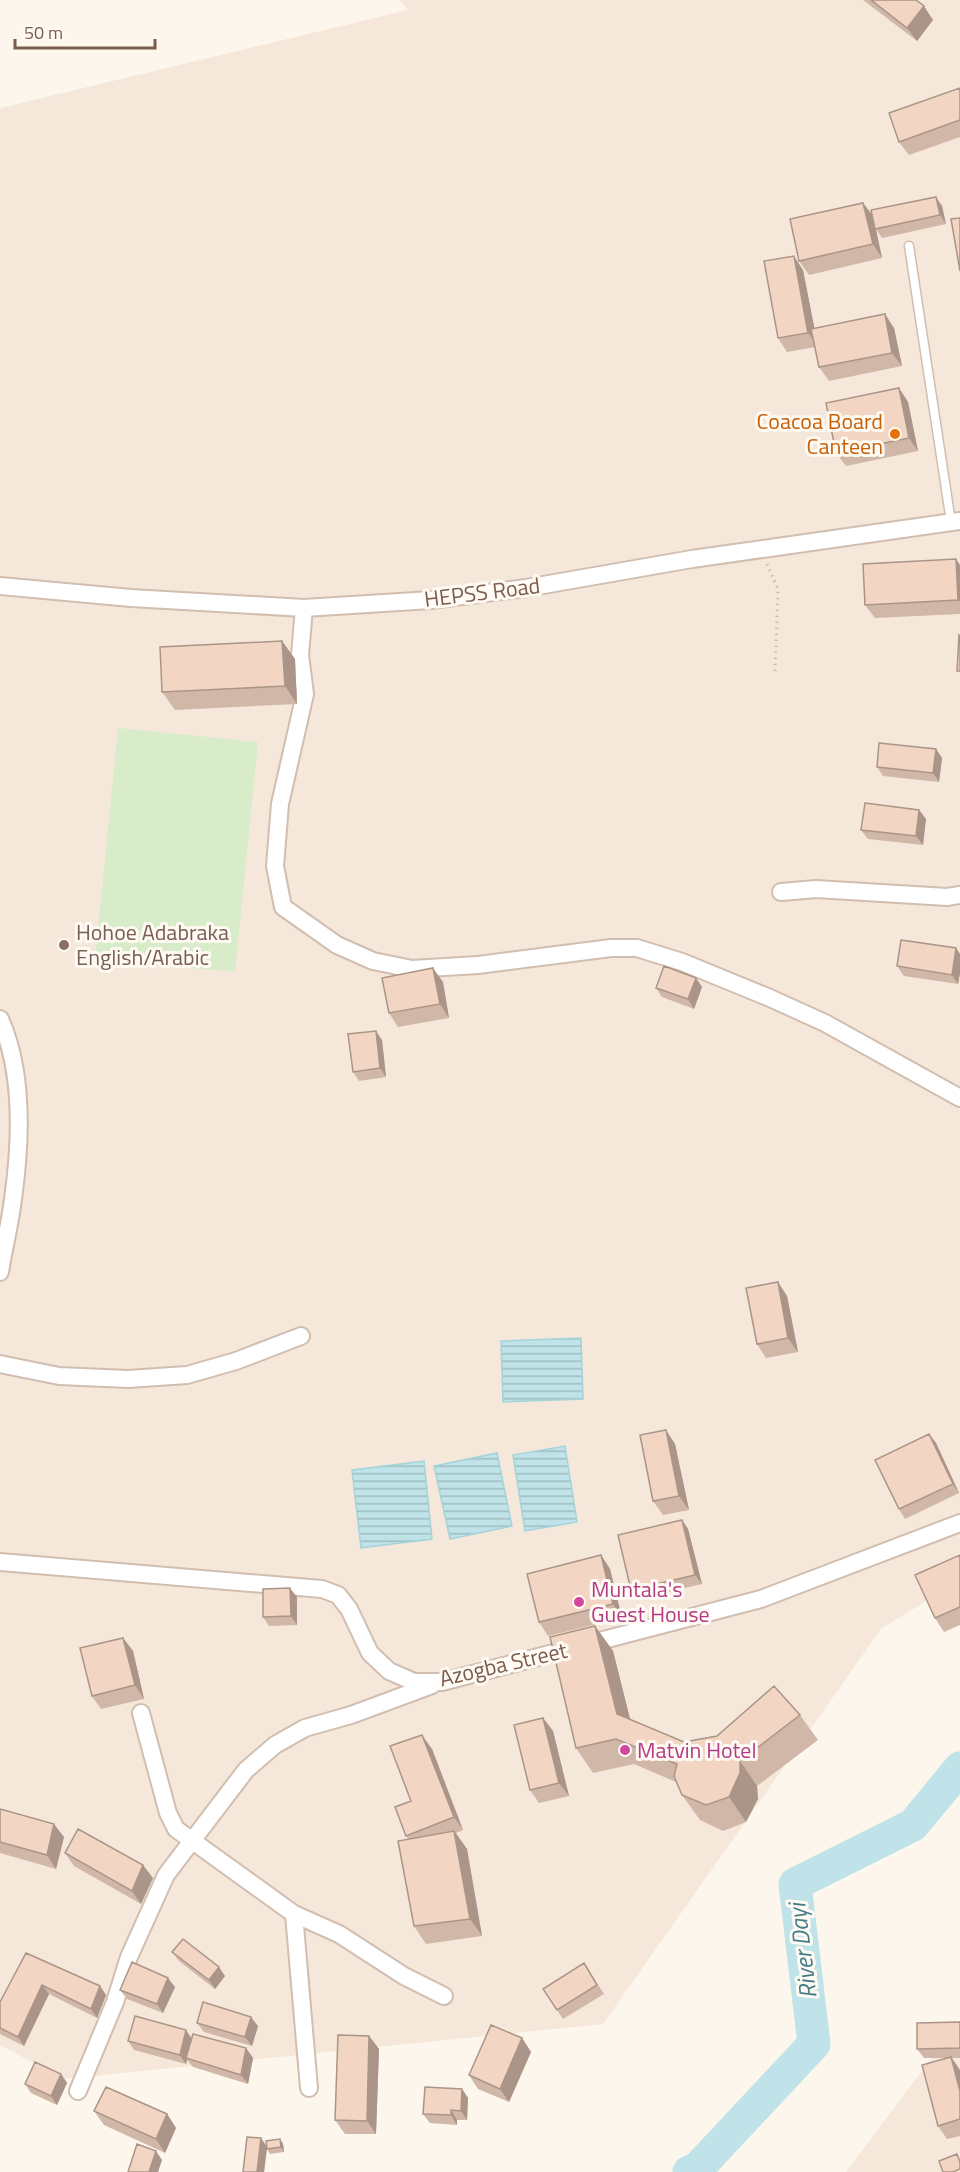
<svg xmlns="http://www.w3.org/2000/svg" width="960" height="2172" font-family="'Titillium Web',sans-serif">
	<defs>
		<pattern id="water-rules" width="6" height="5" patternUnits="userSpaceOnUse" patternTransform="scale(1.5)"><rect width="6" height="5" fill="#bfe3e8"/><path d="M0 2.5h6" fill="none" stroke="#a0bbbe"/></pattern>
	</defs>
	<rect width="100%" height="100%" fill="#fdf6ec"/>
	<path fill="#f5e8da" d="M399,0H960V1580L881,1629L603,2024L64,2079L0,2045V108L408,10Z
		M960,2020V2172H846Z"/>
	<path fill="#d8ecc9" d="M118,728L258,742L235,972L95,959Z"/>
	<path fill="url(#water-rules)" stroke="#a5d3da" stroke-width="1.5" d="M581,1338L583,1399L503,1402L501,1341Z
		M565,1446L577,1522L525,1531L513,1455Z
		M497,1453L512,1526L450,1539L434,1466Z
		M424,1461L432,1539L361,1548L352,1470Z"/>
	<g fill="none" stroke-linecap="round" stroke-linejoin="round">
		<path stroke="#bfe3e8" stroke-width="33" d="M689,2172L698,2168L814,2044L795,1884L913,1825L960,1768"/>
		<g stroke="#d1beb0" stroke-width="11">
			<path id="service" d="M909,246L951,522"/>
		</g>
		<g stroke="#d1beb0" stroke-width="20">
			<path id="minor" d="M0,586L131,598L304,608L431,600L526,588L692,559L960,521
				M304,608L300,655L305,694L280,804L275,866L283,907L337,945L373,961L412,969L478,965L611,948H637L682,962L770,998L825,1023L960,1098
				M781,892L816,889L947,897L960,895
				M0,1019C24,1072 21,1142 13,1199C10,1224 4,1247 0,1272
				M0,1364L59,1376L128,1379L187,1375L236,1361L301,1336
				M0,1562L322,1589L338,1595L349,1609L370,1653L389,1671L414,1682H442L761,1599L960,1523
				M141,1713L168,1813L176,1829L294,1914L339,1934L404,1976L444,1996
				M294,1914L309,2088
				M78,2091L115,2002L129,1957L166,1875L246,1770L275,1745L305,1728L351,1715L432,1685"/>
		</g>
		<path stroke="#d9b8a5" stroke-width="3" stroke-dasharray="1.5 4.5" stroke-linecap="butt" d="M767,564L778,589L775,672"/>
		<use href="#service" stroke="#fff" stroke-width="8"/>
		<use href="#minor" stroke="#fff" stroke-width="16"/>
	</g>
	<path fill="#d1b7a8" d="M863,0H916L933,20L917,41Z
		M960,88V137L909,155L899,142Z
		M863,203L873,216L942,206L946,224L882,238L876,229L882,258L809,275L799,261Z
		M803,270L814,328H894L902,366L829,381L819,367L815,347L787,352L778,338Z
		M899,388L908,402L918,451L846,466L836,453Z
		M960,565V614L875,618L865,605Z
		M282,641L295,659L297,704L175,710L162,692Z
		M936,749L942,758L939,782L883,776L877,767Z
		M919,810L926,819L923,845L868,839L861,830Z
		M956,948L960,954V973L958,984L904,976L897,966Z
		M696,978L702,987L694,1009L662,997L656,988Z
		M443,982L449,1018L398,1027L389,1013Z
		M382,1040L386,1077L359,1081L353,1072Z
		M787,1296L798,1352L766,1358L757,1344Z
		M929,1434L936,1443L959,1493L905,1519L899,1509Z
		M675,1444L689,1510L663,1515L653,1501Z
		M682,1520L688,1529L702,1584L638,1599L631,1590Z
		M601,1555L610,1569L622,1618L548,1636L539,1622Z
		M960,1555V1625L944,1632L935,1618Z
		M297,1597V1625L269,1626L263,1617Z
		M595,1626L613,1651L630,1719L684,1742L717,1736L800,1715L818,1740L757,1786L758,1799L746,1822L723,1831L700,1820L682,1795L676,1782L634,1764L593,1773L576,1748Z
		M123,1638L133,1651L144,1699L101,1709L92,1696Z
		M543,1718L553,1731L569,1796L539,1803L530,1790Z
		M432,1749L463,1830L456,1833L467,1849L482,1936L426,1944L414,1926L408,1839L406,1836L411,1801Z
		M0,1809L64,1837L56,1869L0,1853Z
		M65,1853L153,1878L141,1904L74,1866Z
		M172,1952L225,1976L215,1989L179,1961Z
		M26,1953L100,1986L106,1995L97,2018L49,1994L24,2046L0,2034V2002Z
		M584,1963L604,1994L563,2019L557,2010Z
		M175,1987L163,2013L127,1999L120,1990Z
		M960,2022V2058H952L960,2070V2136L947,2139L938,2126L949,2058H924L917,2049Z
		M197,2023L258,2026L252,2046L204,2032Z
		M369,2036L379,2049L376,2134H345L335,2120Z
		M522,2038L531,2052L509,2102L478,2089L469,2075Z
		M192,2039L246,2048L253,2058L248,2084L193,2067L187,2060L186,2064L134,2050L128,2041Z
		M61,2074L67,2083L57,2105L31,2093L25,2084Z
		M462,2089L468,2098L467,2120H457V2125L430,2123L423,2114Z
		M94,2111L167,2114L176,2128L165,2153L104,2125Z
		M261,2138L266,2146L280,2139L283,2144L284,2152L270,2154L267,2149L264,2172H243Z"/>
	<path fill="#aa9588" d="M924,6L933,20L917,41L907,28Z
		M936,197L942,206L946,224L940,215Z
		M863,203L873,216L882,258L873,244Z
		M794,256L803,270L818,346L808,333Z
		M885,314L894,328L902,366L892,353Z
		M899,388L908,402L918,451L909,438Z
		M956,559L960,565V602L958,600Z
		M282,641L295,659L297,704L285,686Z
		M936,749L942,758L939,782L933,773Z
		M919,810L926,819L923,845L916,836Z
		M956,948L960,954V973L958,984L952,975Z
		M433,968L443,982L449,1018L440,1004Z
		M696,978L702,987L694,1009L688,999Z
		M376,1031L382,1040L386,1077L380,1068Z
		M778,1282L787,1296L798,1352L788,1338Z
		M666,1430L675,1444L689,1510L679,1496Z
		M929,1434L936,1443L959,1493L953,1484Z
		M682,1520L688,1529L702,1584L695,1575Z
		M601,1555L610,1569L622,1618L613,1604Z
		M290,1588L297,1597V1625L291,1616Z
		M595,1626L613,1651L635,1739L617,1714Z
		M123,1638L133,1651L144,1699L135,1685Z
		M543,1718L553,1731L569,1796L559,1783Z
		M422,1735L432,1749L463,1830L454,1817Z
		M740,1761L757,1786L758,1799L746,1822L729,1797Z
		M54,1824L64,1837L56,1869L47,1855Z
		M454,1831L467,1849L482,1936L470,1919Z
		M143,1865L153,1878L141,1904L132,1891Z
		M219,1967L225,1976L215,1989L209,1980Z
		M168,1978L175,1987L163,2013L157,2004Z
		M42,1985L49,1994L24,2046L18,2037Z
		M100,1986L106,1995L97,2018L91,2009Z
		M251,2017L258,2026L252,2046L245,2037Z
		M186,2030L192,2039L186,2064L180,2055Z
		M369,2036L379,2049L376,2134L367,2121Z
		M522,2038L531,2052L509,2102L500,2089Z
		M246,2048L253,2058L248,2084L241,2075Z
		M951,2057L960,2070V2091Z
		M61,2074L67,2083L57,2105L51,2096Z
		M462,2089L468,2098L467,2120L461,2111Z
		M451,2110L457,2120V2125L451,2115Z
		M167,2114L176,2128L165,2153L156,2139Z
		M261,2138L267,2147L264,2172H257Z
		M280,2139L283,2144L284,2152L281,2147Z
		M156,2151L162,2160L158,2172H149Z"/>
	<path fill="#f3d5c3" stroke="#aa9588" stroke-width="1.5" d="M871,0H916L924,6L907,28Z
		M960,88V120L899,142L889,113Z
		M936,197L940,215L875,229L871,210Z
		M863,203L873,244L799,261L790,219Z
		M960,218V271L951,219Z
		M794,256L808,333L778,338L764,261Z
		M885,314L892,353L819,367L811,329Z
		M899,388L909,438L836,453L826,403Z
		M956,559L958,600L865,605L863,564Z
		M959,635L960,636V671H957Z
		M282,641L285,686L162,692L160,647Z
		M879,743L936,749L933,773L877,767Z
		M865,803L919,810L916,836L861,830Z
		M901,940L956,948L952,975L897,966Z
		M664,966L696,978L688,999L656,988Z
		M433,968L440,1004L389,1013L382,978Z
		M376,1031L380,1068L353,1072L348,1034Z
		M778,1282L788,1338L757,1344L746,1288Z
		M666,1430L679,1496L653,1501L640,1435Z
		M929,1434L953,1484L899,1509L875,1460Z
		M682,1520L695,1575L631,1590L618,1535Z
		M601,1555L613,1604L539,1622L527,1574Z
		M960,1555V1607L935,1618L915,1575Z
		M290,1588L291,1616L263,1617V1589Z
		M595,1626L617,1714L684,1742L717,1736L774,1686L800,1715L740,1761V1773L729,1797L706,1805L682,1795L674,1776L677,1764L616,1739L576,1748L550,1637Z
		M123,1638L135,1685L92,1696L80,1648Z
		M543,1718L559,1783L530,1790L514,1725Z
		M422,1735L454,1817L406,1836L395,1807L411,1801L390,1746Z
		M0,1809L54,1824L47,1855L0,1842Z
		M78,1829L143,1865L132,1891L65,1853Z
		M454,1831L470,1919L414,1926L398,1841Z
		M183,1939L219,1967L209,1980L172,1952Z
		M26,1953L100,1986L91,2009L42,1985L18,2037L0,2028V2002Z
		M132,1962L168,1978L157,2004L120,1990Z
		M584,1963L597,1985L557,2010L543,1989Z
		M203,2002L251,2017L245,2037L197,2023Z
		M135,2016L186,2030L180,2055L128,2041Z
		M960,2022V2048L917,2049V2023Z
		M491,2025L522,2038L500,2089L469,2075Z
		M193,2034L246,2048L241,2075L186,2058Z
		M338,2035L369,2036L367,2121L335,2120Z
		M951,2057L960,2091V2119L938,2126L922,2065Z
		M35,2062L61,2074L51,2096L25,2084Z
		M106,2087L167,2114L156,2139L94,2111Z
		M425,2087L462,2089L461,2111L451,2110V2115L423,2114Z
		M247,2137L261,2138L257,2172H243Z
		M280,2139L281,2147L267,2149L266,2141Z
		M137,2144L156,2151L149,2172H128Z
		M957,2154L960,2162V2169L953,2172H943L939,2161Z"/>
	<circle fill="#e8710a" stroke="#fffaf3" stroke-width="2" cx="895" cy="434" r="6"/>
	<circle fill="#8d6e63" stroke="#fffaf3" stroke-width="2" cx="64" cy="945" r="6"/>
	<g fill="#d1479c" stroke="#fffaf3" stroke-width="2">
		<circle cx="579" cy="1602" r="6"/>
		<circle cx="625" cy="1750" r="6"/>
	</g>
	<g text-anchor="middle" stroke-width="6" stroke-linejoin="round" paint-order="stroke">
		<g font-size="22" fill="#c56008" stroke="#fffaf3" text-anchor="end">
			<text x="883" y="429">Coacoa Board<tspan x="883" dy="25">Canteen</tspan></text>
		</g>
		<g font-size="22" fill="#7a5c4d" stroke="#fffaf3">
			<text transform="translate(482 592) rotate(-7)" y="8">HEPSS Road</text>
			<text transform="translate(503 1664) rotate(-13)" y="8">Azogba Street</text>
		</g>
		<g font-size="22" fill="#785e54" stroke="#fffaf3" text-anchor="start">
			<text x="76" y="940">Hohoe Adabraka<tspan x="76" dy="25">English/Arabic</tspan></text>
		</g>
		<g font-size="22" fill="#b23c85" stroke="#fffaf3" text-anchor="start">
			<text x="591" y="1597">Muntala's<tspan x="591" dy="25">Guest House</tspan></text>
			<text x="637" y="1758">Matvin Hotel</text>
		</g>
		<g font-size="24" font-style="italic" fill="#437c86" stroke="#fffaf3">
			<text transform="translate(803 1951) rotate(-97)" y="8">River Dayi</text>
		</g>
	</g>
	<path d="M15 39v9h140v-9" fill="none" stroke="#7a5c4d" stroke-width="3"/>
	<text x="24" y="39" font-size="18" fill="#7a5c4d" stroke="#fffaf3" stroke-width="4.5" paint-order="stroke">50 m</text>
</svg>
